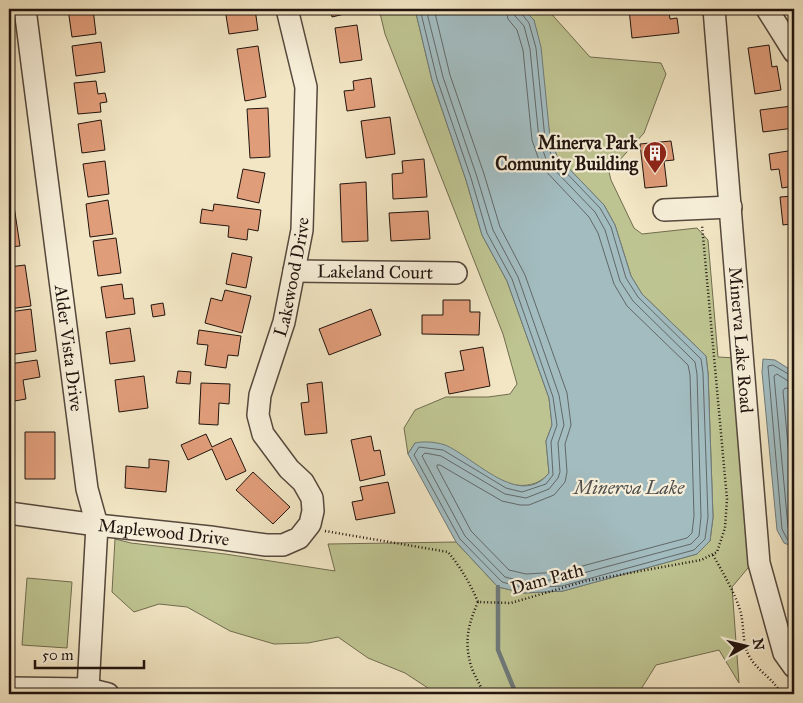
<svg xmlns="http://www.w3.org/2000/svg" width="803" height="703" font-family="'IM FELL Great Primer',serif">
	<rect width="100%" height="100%" fill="#f2e6c4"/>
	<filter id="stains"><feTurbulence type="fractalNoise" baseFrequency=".004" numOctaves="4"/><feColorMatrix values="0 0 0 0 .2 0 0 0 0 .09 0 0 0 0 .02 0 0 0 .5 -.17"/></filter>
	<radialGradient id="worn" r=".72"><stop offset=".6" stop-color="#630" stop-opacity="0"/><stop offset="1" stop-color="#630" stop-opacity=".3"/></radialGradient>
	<path fill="#bec491" stroke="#706c50" d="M379,9H415L432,80L466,180L482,235L507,281L549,398L552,425L546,441L549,473C538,486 524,487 509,484L415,443L408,454L404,428L415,410L446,397H488L510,394L517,384L503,334L385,34Z
		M523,9H547L590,57L661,63L666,74L644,133L609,172L611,180L634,228L642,234L697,228L708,240L718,357L736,358L753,562L732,587L739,683L719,650L656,665L638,694H437L405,673L368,658L338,637L308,643L274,644L230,631L187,607L159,604L134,612L112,592L115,539L131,543L225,554L335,571L328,544L456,542L498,587L524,593L563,591L697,554L710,541L713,517L708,373L706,356L642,294L631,276L615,225L604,205L557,157L550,138L534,20Z
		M27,578L72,582L67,648L22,645Z"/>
	<path fill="#a2bcc0" stroke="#6e7979" d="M415,9H523L534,20L541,47L550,138L557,156L604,205L615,225L631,276L642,294L706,356L708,373L713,517L710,541L697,554L563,591L524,593L498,587L456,542L408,454L415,443C424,441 436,442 445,445C474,457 520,510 549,473L546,441L552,425L549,398L507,281L482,235L466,180L432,80Z
		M763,359L775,360L794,372V547L784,543L777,530L762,372Z"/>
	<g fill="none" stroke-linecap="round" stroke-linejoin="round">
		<path stroke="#626868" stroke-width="1" d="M420,9L437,79L471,178L487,233L512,279L553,397L557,425L551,442L553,475L546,484L522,492L506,488L443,450L419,447L414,455L460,539L502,582L525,588L562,586L694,550L705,539L708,517L703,373L701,359L638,297L626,278L611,227L600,208L553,159L545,139L536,48L529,23L521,13L520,9
			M426,9L443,77L477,177L493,230L518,277L559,395L564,425L558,443L560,472L558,478L549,489L526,498L505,494L441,456L425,453L422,456L465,536L505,577L525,582L561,579L691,544L699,536L701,517L697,374L695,362L633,301L620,281L605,230L595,212L547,162L539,139L530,49L524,26L515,16L514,9
			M434,9L450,75L484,174L500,227L525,275L567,393L571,425L565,444L567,472L565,482L554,495L529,505H520L502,501L440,465H437V467L471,531L509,570L526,574L560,572L687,538L692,533L694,516L690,375L688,365L627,306L614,284L598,233L589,217L541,166L532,140L523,50L517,30L508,19L506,9
			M794,376L790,375L773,365L768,366L782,529L787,539L794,542
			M794,382L788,381L777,374L774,376L788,527L792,534L794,535
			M794,389L785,388L783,391L794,511"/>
		<path stroke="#6e7979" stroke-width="4.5" d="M498,587V650L516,694"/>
	</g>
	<path fill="#e09d79" stroke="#21140f" d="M68,9H93L96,34L72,37Z
		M225,9H255L258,30L229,34Z
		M330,9H361V10L332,17Z
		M629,9H655V13L669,12L670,19L677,18L679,33L632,38Z
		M357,25L362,60L340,63L335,28Z
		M101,42L105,72L76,76L72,46Z
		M769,45L772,67L777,66L781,90L755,94L748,48Z
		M258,46L266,97L245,101L237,49Z
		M371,78L375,107L347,111L344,91L354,90L353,81Z
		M96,81L98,94L105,93L107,102L100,103L101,112L78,114L74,83Z
		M792,106L794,128L763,132L760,110Z
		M268,108L270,157L250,158L247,109Z
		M390,117L395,154L366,158L361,121Z
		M101,120L105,150L82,153L78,124Z
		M671,141L674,160L664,161L667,186L645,188L640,144Z
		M794,150V186L782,188L779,169L771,170L769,154Z
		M424,159L427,197L393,199L392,174L403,173L402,161Z
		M105,161L109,194L88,197L83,164Z
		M243,169L265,173L259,203L237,198Z
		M366,182L368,241L342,242L340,184Z
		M11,186L20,246L9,247V187Z
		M794,196V240L792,241L790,224L783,225L780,197Z
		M108,200L113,234L90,237L86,204Z
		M214,204L261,210L258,231L248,229L247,240L228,237L229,226L200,223L202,209L213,211Z
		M428,211L430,239L391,241L389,213Z
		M116,238L121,273L98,276L93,241Z
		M232,253L252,257L246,288L226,284Z
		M25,265L31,306L9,309V267Z
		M122,284L124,299L133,298L135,314L106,318L101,287Z
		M225,290L251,296L242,333L205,323L211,298L222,301Z
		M443,300H470V312H480L479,335L422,334V315H443Z
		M163,303L165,315L153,317L151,305Z
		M31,309L36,351L9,355V312Z
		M371,309L381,335L329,355L319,329Z
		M130,328L135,361L110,364L106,332Z
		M199,330L241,336L238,356L228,355L226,368L205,365L208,345L197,344Z
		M483,347L490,386L449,394L445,373L464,370L460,351Z
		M37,360L40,377L23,380L26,399L9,402V364Z
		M178,371L191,372L190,384L176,383Z
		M144,376L148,408L119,412L115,380Z
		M322,382L327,433L305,435L301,403L309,402L307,384Z
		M201,383L230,384L229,404L219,403L218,425L199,424Z
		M25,432H55V479H25Z
		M206,434L212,447L231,438L246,471L226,480L212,449L188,460L181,445Z
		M371,436L374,451L380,450L385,475L360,481L351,440Z
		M149,459L169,461L166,492L125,488L126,466L149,468Z
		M253,472L290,507L273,524L236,490Z
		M388,482L395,513L356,520L352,502L363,500L360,487Z"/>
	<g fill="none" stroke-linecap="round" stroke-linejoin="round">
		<g stroke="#55483c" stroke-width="24">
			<g id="minor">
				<path id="s1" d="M25,9L87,489L97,525L88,689"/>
				<path id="s2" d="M714,9L759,563L784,653L794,667"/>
				<path d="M767,9L794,52"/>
				<path d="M664,210L731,207"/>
				<path id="s3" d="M294,271L456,273"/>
				<path id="s4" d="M9,513L97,525L210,537L266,545H283L299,538L310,524L313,511L312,498L303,482L289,469L263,434L258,415L260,395L284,322L302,230L306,87L287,9"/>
				<path d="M9,688L88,689L108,694"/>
			</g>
		</g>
		<path stroke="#21140f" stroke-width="2.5" stroke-dasharray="1 2.5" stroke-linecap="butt" d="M325,531L448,552C461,568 470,583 478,602L511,603L586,581L701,560L717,552L725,528L727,499L702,225
			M713,555C723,573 734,591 740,610C745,626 741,645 751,659C759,672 775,680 781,694
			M478,602C468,625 464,641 471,666C474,675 480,684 484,694"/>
		<use href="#minor" stroke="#f7efd9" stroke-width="21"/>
	</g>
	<defs>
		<g id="building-pin" transform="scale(1.25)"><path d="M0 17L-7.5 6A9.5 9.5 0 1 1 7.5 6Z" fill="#8f2418" stroke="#f7efd9"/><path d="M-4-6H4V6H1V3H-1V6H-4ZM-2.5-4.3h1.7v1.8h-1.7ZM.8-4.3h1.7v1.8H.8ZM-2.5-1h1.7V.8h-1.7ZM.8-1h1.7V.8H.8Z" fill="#fff"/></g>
	</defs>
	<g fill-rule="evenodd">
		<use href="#building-pin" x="655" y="153"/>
	</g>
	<g text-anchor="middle" stroke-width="4.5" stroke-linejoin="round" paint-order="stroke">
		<g font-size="18" font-weight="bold" fill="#21140f" stroke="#f7efd9" text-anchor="end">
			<text x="638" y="149">Minerva Park<tspan x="638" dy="21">Comunity Building</tspan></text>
		</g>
		<g font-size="18" fill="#21140f" stroke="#f7efd9">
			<text dy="6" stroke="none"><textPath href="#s3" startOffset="81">Lakeland Court</textPath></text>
			<text dy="6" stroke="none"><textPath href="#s4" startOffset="581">Lakewood Drive</textPath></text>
			<text dy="6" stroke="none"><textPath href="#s2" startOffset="332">Minerva Lake Road</textPath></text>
			<text dy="6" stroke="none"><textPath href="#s1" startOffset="342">Alder Vista Drive</textPath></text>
			<text dy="6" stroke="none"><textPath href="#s4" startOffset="156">Maplewood Drive</textPath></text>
			<text transform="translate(547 579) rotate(-15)" y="6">Dam Path</text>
		</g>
		<g font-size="19" font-style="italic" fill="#4e4f4d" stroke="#f7efd9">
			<text x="629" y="494">Minerva Lake</text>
		</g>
	</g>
	<rect width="803" height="703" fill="none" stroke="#f2e6c4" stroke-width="30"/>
	<rect x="10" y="10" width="783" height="683" fill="none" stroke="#21140f" stroke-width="2.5"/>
	<rect x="15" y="15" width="773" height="673" fill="none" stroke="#21140f"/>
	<g transform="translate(746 646) rotate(82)" stroke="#f7efd9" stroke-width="4" paint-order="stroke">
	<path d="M0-4L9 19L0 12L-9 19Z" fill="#21140f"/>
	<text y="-8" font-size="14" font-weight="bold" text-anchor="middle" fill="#21140f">N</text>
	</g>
	<path d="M35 660v8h109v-8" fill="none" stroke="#21140f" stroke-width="2.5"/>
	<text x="42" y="660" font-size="15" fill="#21140f" stroke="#f7efd9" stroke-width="4" paint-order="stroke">50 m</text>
	<rect width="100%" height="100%" filter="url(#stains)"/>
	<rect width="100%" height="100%" fill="url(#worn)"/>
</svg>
